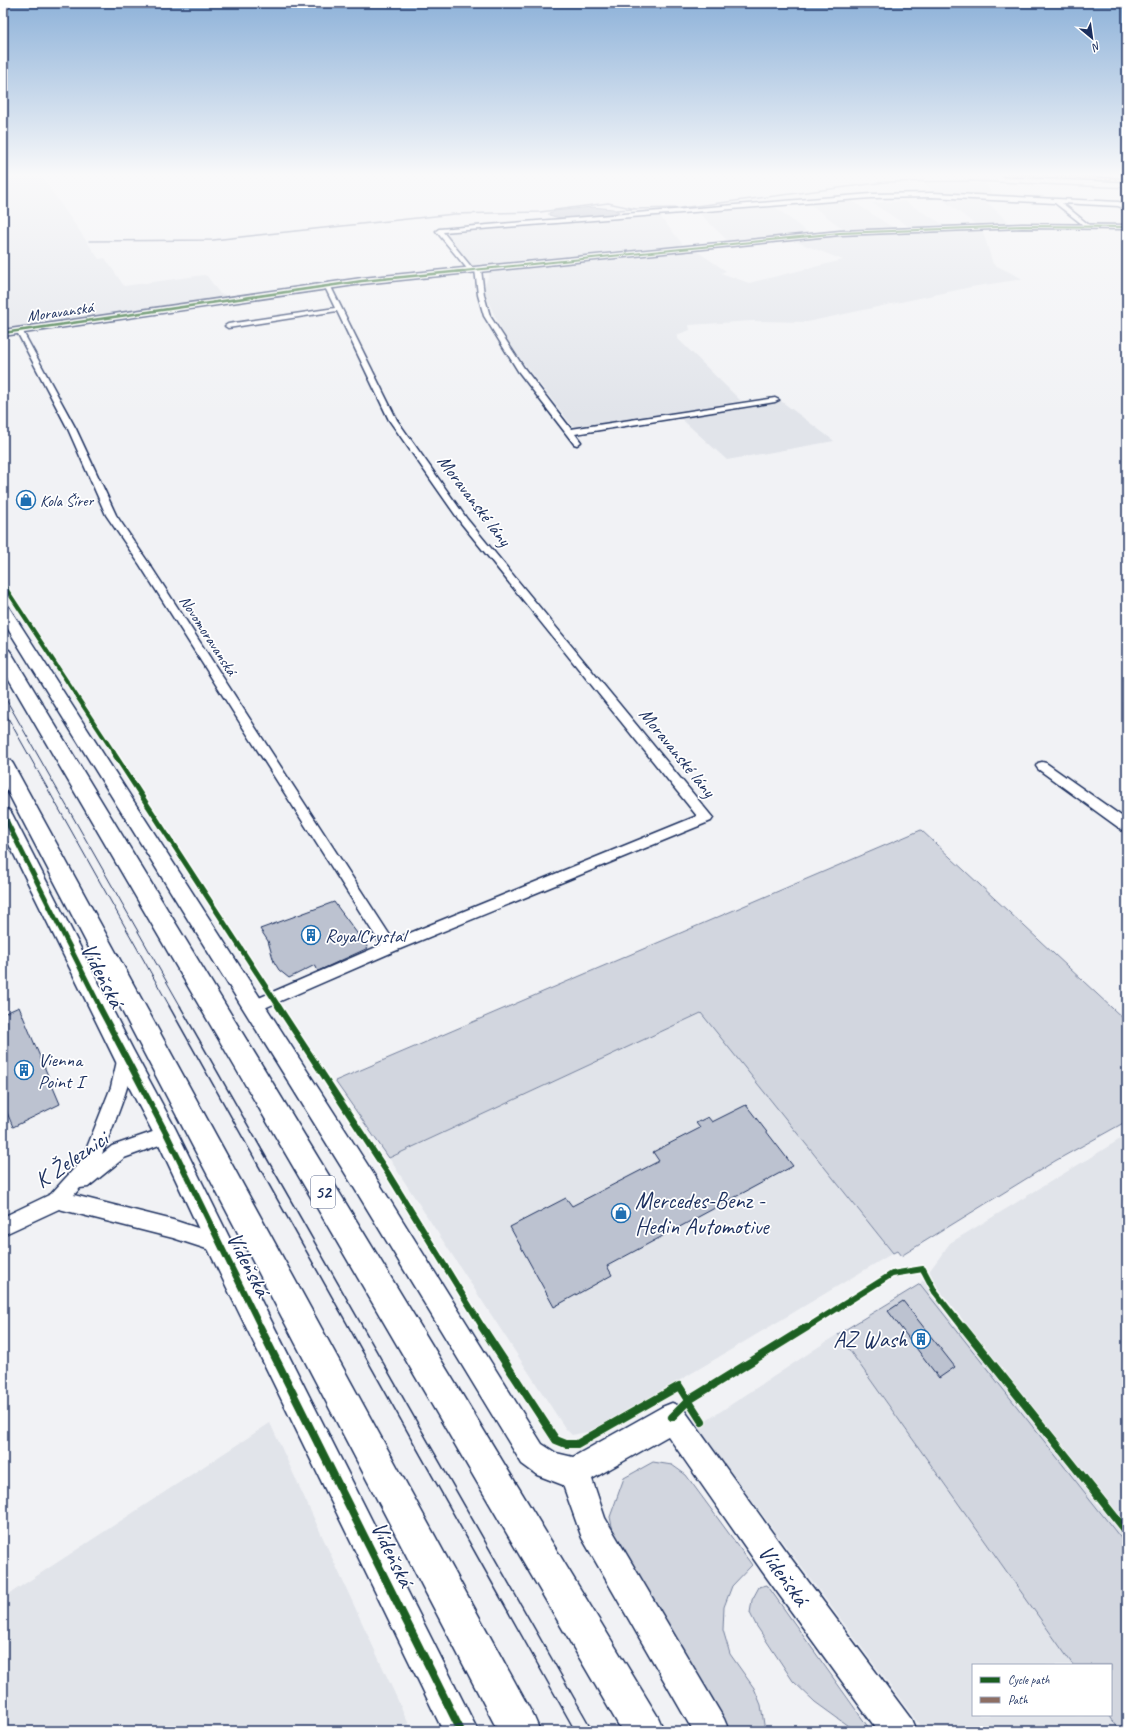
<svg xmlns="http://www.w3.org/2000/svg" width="1130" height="1734" font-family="Caveat,sans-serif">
	<rect width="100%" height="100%" fill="#f1f2f5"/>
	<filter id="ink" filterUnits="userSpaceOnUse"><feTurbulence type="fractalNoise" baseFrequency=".025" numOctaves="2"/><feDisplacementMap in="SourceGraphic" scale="8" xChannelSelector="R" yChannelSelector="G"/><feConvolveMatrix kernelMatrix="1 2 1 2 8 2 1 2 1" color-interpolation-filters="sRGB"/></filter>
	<g filter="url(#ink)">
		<path fill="#e1e4ea" d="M3,173H39L99,259L105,258L124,286L204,275L207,276L220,294H224L228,298L3,331Z
			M956,181L985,182L994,198L937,195L923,182Z
			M938,196L982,198L1011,224L976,225Z
			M849,199L892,227L899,228L846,231L807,202Z
			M904,201L946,226L911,228L872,203Z
			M773,205L809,234L730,243L697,211Z
			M658,214L685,247L474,267L460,253L443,232Z
			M982,229L993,264L1023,279L971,287L807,322L752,321L689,325L690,330L676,335L678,339L741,401L574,428L515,352L504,335L483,291L490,272L499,269L695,250L726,271L721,273L749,283L843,260L792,240L853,234Z
			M777,398L834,441L727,460L676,414Z
			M701,1013L893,1253L640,1404L592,1431L572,1435L565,1428L389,1158Z
			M1127,1135V1546L1013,1403L869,1315L920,1284L950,1243Z
			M838,1334L1073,1665H973V1715H1109L1120,1731H924L697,1427Z
			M270,1423L412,1731H3V1598Z"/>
		<path fill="#d2d6df" stroke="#76829e" d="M921,830L1127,1022V1121L1055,1161L901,1256L897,1251L893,1253L701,1013L389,1158L335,1081Z
			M920,1284L1127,1546V1731H1120L1109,1715H1111V1665H1073L838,1334Z
			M653,1462L672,1465L686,1475L752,1565L732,1586L724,1607L723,1630L730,1654L754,1688L761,1705L765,1731H729L613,1531L610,1517L624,1478Z
			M767,1585L871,1731H855L815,1702L793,1681L756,1625L750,1613L752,1600L759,1587Z"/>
		<path fill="#a8b0c2" stroke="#707c9a" d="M592,207L613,209L619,212L612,214C592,217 568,222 549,215V213L555,211Z"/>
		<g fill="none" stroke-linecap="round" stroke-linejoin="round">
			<path stroke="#707c9a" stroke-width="1.5" d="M616,210L634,209
				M89,241L213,240L454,214L540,212L608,203L636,209L680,208L886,182L970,181L1127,188"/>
		</g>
		<path fill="#bcc2d0" stroke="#1b2f5e" d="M334,902L368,948L318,971L315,965L289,978L279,970L274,962L268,941L260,929Z
			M19,1007L60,1104L13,1127L3,1103V1014Z
			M746,1105L793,1166L607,1266L612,1275L554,1307L510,1227L566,1198L572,1206L659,1161L653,1152L700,1128L696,1123L708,1117L712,1122Z
			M903,1301L955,1367L939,1378L888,1311Z"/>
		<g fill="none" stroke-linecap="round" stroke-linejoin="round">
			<g stroke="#1b2f5e" stroke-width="3">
				<path id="street" d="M1006,174L1127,179V181L1004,176Z
					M933,193L1119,202L1127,206V210L1118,206L1062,203L1089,225V227L1087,228L1055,203L932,197L871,198L443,232L473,269V271H469L436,231L439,229L871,194Z
					M478,267L481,269L484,295L490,316L524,368L571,429L775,398L779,400L775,402L575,434L581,442L577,445L574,444L518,371L484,316L478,295L475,269Z
					M325,284L330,285L397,420L467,519L713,818L711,821L395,951L253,1013L247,1011L245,1007L247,1003L381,945L140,565L106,515L68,429L16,330L17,329L22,330L76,429L116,515L150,565L393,940L697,816L461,523L389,420L337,311L228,328L225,326L228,324L335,308L324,285Z
					M1042,762L1046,763L1127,820V832L1122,830L1038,769L1036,766L1038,763Z
					M125,1050L131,1052C139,1069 109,1135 102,1154L112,1146L167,1127L173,1130L176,1135L173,1140L124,1158L88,1187L80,1188L74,1195L173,1220L219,1235L226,1238L228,1244L226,1250L219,1253L173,1238L59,1209L3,1235V1217L51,1194L82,1160L111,1087L119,1052Z"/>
			</g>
			<g stroke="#1b2f5e" stroke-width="3">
				<path id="secondary" d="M1022,224L1127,225V229L1022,228L840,235L362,284L3,336V330L362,278L840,231Z
					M3,605L8,606L10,609L376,1178L542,1444L556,1453L573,1457L662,1407L672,1403L682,1407L784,1549L911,1719L916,1731H878L762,1571L668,1436L592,1479L605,1518L724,1719L729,1731H693L582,1538L563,1485L537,1475L522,1464L358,1194L3,621Z
					M3,808L9,810L12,814L133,1050L175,1128L228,1235L478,1731H443L210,1253L158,1142L117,1064L3,832Z"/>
			</g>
			<g stroke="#1b2f5e" stroke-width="3">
				<path id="highway" d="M3,649L9,650L12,654L658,1717L664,1731H622L3,669Z
					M3,758L10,760L13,764L534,1717L540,1731H498L3,783Z"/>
			</g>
			<use href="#street" fill="#fff" fill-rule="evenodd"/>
			<use href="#secondary" fill="#fff" fill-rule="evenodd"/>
			<use href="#highway" fill="#fff" fill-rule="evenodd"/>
			<path stroke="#1b2f5e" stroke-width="1" d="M3,694L181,1007
				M3,709L170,1007"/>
			<path stroke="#1b2f5e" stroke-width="1.5" d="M169,1006L575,1731
				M180,1006L593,1731"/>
			<path stroke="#8d6e63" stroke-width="1.5" stroke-dasharray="3 1.5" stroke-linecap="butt" d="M1006,175L1127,180"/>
			<g stroke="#fff" stroke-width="3">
				<path id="cycleway-far5" d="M453,272L840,233L1022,226L1127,227"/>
			</g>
			<g stroke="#fff" stroke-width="3.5">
				<path id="cycleway-far4" d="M3,333L362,281L463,271"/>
			</g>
			<g stroke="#fff" stroke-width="6">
				<path id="cycleway-far3" d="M3,584L114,753"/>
			</g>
			<g stroke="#fff" stroke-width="8">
				<path id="cycleway-far2" d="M113,752L279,1007
					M3,814L100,1007"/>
			</g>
			<g stroke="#fff" stroke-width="9">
				<path id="cycleway-far1" d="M99,1006L167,1135L261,1328
					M278,1006L389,1175L483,1328
					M806,1328L892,1274L923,1269L935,1292L963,1328"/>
			</g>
			<g stroke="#fff" stroke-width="10">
				<path id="cycleway" d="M260,1327L461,1731
					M482,1327L556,1440L566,1444H577L679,1386L702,1422
					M963,1327L1127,1532
					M672,1417L689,1400L807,1327"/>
			</g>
			<use href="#cycleway-far5" stroke="#1b5e20" stroke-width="2"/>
			<use href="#cycleway-far4" stroke="#1b5e20" stroke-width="2.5"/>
			<use href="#cycleway-far3" stroke="#1b5e20" stroke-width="4"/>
			<use href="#cycleway-far2" stroke="#1b5e20" stroke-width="5"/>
			<use href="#cycleway-far1" stroke="#1b5e20" stroke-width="6"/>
			<use href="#cycleway" stroke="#1b5e20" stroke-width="8"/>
		</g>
	</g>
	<linearGradient id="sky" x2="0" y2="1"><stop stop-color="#8eb2d9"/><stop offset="0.42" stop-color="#f9f9fa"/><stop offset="1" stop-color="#f9f9fa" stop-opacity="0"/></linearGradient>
	<rect width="1130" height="416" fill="url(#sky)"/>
	<defs>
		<g id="shop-ring" transform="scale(1)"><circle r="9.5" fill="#fff" stroke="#1f6fb2" stroke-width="1.5"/><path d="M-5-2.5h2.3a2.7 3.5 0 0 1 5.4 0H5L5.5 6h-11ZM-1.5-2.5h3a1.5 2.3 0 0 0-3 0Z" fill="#1f6fb2"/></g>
		<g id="building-ring" transform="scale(1)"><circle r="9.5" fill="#fff" stroke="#1f6fb2" stroke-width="1.5"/><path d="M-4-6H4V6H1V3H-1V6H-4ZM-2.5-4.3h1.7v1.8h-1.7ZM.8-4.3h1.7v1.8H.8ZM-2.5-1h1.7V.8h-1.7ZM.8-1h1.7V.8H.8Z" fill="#1f6fb2"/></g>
	</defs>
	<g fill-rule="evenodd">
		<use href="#shop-ring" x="26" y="500"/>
		<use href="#building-ring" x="311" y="935"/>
		<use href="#building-ring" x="24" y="1070"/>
		<use href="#shop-ring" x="621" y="1213"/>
		<use href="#building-ring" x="921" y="1339"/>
	</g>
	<g text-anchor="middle" stroke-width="3.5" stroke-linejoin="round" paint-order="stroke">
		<g font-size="16" fill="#1b2f5e" stroke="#fff">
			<text transform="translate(60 311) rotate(-8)" y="6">Moravanská</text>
			<text transform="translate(209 635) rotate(57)" y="6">Novomoravanská</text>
		</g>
		<g font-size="16" fill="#1b2f5e" stroke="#fff" text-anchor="start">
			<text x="40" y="506">Kola Šírer</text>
		</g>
		<rect fill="#fff" stroke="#5f6d8e" stroke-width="1" x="311" y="1176" width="24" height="32" rx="3"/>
		<g font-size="18" font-weight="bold" fill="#1b2f5e">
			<text x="323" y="1198">52</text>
		</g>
		<g font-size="19" fill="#1b2f5e" stroke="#fff">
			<text transform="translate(475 500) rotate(53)" y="7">Moravanské lány</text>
			<text transform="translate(678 752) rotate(51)" y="7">Moravanské lány</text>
		</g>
		<g font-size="19" fill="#1b2f5e" stroke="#fff" text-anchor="start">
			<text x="325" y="942">RoyalCrystal</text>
			<text x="38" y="1066">Vienna<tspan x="38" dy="22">Point I</tspan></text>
		</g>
		<g font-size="23" fill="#1b2f5e" stroke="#fff">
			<text transform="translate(103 975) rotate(63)" y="8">Vídeňská</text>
			<text transform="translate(71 1159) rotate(-34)" y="8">K Železnici</text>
			<text transform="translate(249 1264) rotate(63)" y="8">Vídeňská</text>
			<text transform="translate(393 1554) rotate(64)" y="8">Vídeňská</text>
			<text transform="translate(784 1575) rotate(54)" y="8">Vídeňská</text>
		</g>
		<g font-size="23" fill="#1b2f5e" stroke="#fff" text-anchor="start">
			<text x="635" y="1208">Mercedes-Benz -<tspan x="635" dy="26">Hedin Automotive</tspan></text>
			<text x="907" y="1347" text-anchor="end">AZ Wash</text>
		</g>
	</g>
	<rect width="1130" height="1734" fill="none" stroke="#fff" stroke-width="16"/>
	<rect x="8" y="8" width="1114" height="1718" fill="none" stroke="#1b2f5e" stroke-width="1.5" filter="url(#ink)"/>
	<rect x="972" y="1664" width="140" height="52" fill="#ffffff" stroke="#a4acbf"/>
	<rect x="980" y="1677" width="20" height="6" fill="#1b5e20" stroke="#a4acbf"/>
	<text x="1008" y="1684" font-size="12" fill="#1b2f5e">Cycle path</text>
	<rect x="980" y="1697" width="20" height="6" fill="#8d6e63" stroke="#a4acbf"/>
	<text x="1008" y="1704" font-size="12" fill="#1b2f5e">Path</text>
	<g transform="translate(1092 38) rotate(151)" stroke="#ffffff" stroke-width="3" paint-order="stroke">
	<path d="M0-3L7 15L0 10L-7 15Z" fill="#1b2f5e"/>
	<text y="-6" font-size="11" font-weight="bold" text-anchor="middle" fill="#1b2f5e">N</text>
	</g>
</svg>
